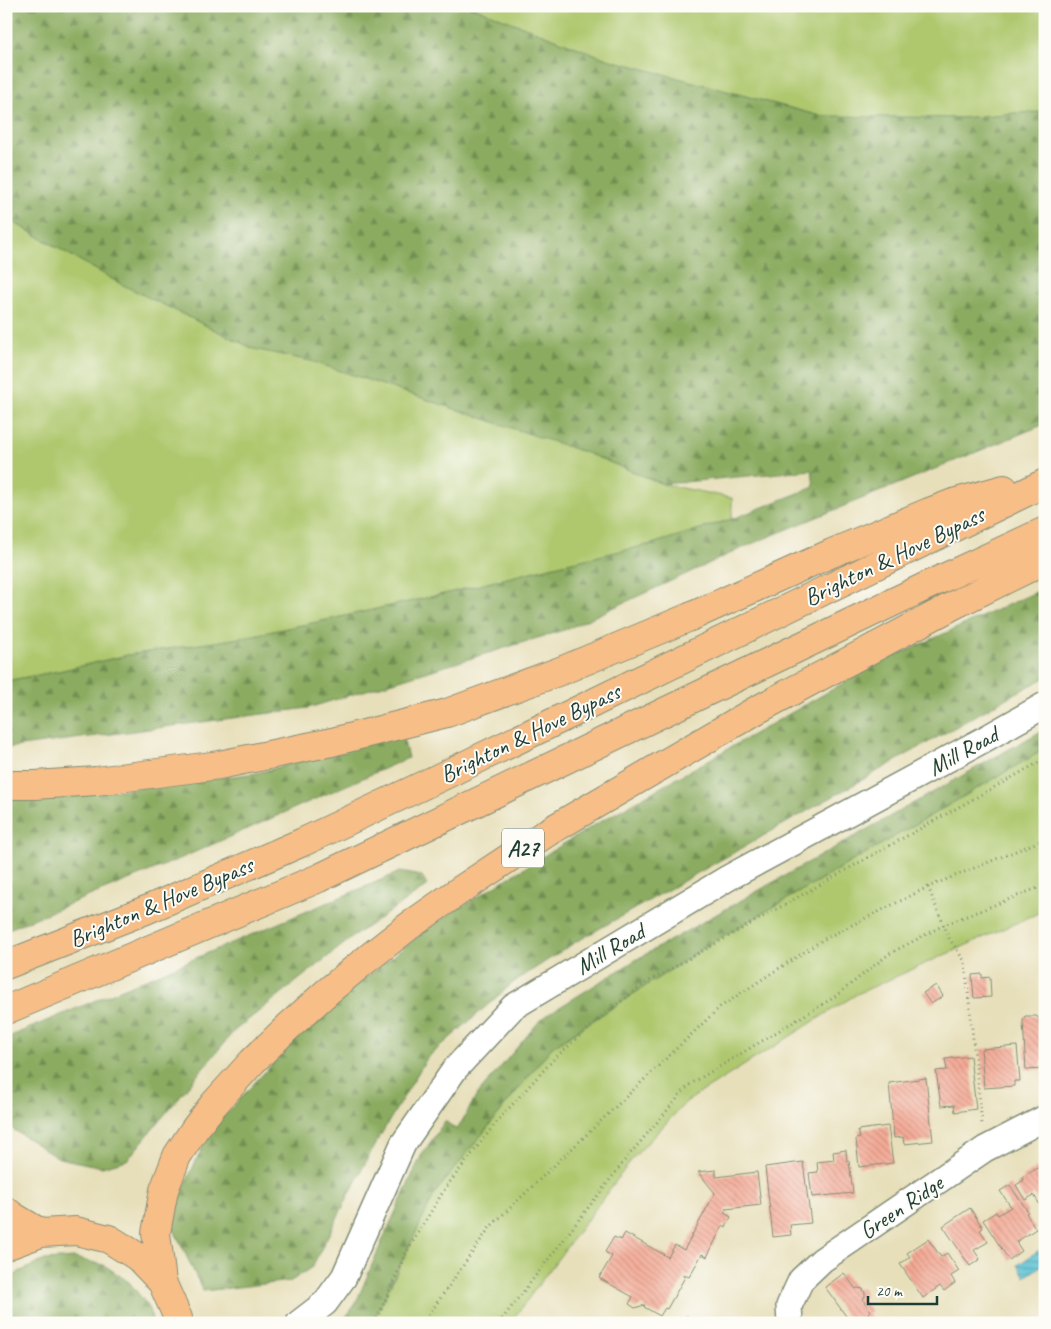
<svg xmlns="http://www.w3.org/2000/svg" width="1051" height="1329" font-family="Caveat,sans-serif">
	<defs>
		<pattern id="forest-firs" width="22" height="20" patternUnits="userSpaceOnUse" patternTransform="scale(1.25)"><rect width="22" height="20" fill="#8bac61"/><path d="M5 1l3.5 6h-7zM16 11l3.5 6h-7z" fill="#718d51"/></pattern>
		<pattern id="water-rules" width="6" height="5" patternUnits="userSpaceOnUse" patternTransform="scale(1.25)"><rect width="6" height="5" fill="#58c1d4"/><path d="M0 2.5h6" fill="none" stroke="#489ead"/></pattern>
		<pattern id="building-back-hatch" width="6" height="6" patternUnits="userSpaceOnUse" patternTransform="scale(1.25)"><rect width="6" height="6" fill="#f5aa96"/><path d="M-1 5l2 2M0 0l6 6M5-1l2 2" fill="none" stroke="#c68c7b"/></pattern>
	</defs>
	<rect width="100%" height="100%" fill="#fdfcf7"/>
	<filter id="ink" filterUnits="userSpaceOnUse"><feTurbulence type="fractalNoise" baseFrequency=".02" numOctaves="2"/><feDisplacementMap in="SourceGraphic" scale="10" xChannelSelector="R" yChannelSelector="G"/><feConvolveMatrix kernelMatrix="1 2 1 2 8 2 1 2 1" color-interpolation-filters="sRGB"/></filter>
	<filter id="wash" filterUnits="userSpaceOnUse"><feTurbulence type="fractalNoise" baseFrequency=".0096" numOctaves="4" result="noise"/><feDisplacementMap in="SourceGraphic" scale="20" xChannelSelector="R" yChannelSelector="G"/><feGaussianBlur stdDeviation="1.12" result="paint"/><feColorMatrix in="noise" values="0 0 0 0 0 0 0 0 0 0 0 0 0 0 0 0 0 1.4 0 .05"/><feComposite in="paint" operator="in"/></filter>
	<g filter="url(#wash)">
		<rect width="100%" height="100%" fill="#e7dfba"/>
		<path fill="#afc86e" stroke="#678251" d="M470,6H1045V112L1015,113L962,118L820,116L607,59Z
			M6,218L121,284L254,349L311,361L587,453L663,484L732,498V519L652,544L559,565L444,594L327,620L234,639L128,655L59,671L6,681Z
			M1045,749V910L857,994L686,1102L633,1158L510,1323H370L376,1315L435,1193L552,1047L713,942Z"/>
		<path fill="url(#forest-firs)" stroke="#55744a" d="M6,6H470L607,59L820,116L962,118L1015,113L1045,112V424L751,544L567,629L308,708L6,748V681L59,671L128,655L234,639L327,620L444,594L559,565L652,544L732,519L814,487L812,470L663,484L587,453L311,361L254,349L121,284L6,218Z
			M1045,588V678L1012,695L574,943L514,982L427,1058L374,1146L312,1267L291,1281L203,1291L169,1219L210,1131L316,1017L435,923L591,827L875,665Z
			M1045,729V749L713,942L552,1047L435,1193L376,1315L370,1323H341L355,1305L383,1239L421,1156L445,1121L457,1130L477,1095L542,1018L639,958Z
			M402,734L408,758L177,860L6,930V797L71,796L257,773Z
			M400,872L422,876L427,886L354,936L234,1031L127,1160L102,1167L59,1158L6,1125V1038Z
			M74,1258L104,1265L129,1282L148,1306L153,1323H6V1283L19,1272L45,1260Z"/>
		<path fill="url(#water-rules)" stroke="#3c7f84" d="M1041,1249L1045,1254V1263L1025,1277L1018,1265Z"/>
		<g id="blocks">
			<path fill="url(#building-back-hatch)" d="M982,974V978L990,977L991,997L974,998L972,975Z
				M936,985L943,996L931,1004L923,993Z
				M1025,1016H1036L1039,1018L1040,1027H1045V1062H1041L1042,1069L1026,1070L1023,1021Z
				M1017,1046L1020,1081H1014V1086L984,1088L981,1049Z
				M970,1056L976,1109L955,1112L954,1105L941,1106L936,1071L947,1070L945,1059Z
				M926,1078L933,1141L904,1144L903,1137L894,1138L889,1083Z
				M888,1126L893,1163L859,1167L856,1139L860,1138L858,1130Z
				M846,1150L847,1162L849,1161L853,1193L812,1197L809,1173L818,1172L817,1162L834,1160L833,1152Z
				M803,1162L811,1223L790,1225L791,1235L773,1237L765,1167Z
				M1045,1164V1203L1040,1205L1034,1195L1025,1200L1016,1185L1024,1180L1022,1177Z
				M716,1170V1177L757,1172L761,1205L726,1209L724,1213L731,1217L726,1227L723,1225L707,1257L702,1254L689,1277L683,1274V1276L685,1277L667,1309L665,1308L660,1316L644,1307L645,1305H644L635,1308L629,1304L633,1297L599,1278L612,1256L605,1252L614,1237L621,1240L625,1233L668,1257L675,1245L684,1250L715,1193L698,1172Z
				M1010,1185L1028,1212L1026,1213L1036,1229L1016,1242L1022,1251L1009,1260L983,1220L996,1212L998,1215L1011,1207L1000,1191Z
				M970,1208L983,1228L980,1230L988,1242L974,1250L980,1259L970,1266L943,1226Z
				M928,1239L941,1257L947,1253L959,1271L951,1276L955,1283L944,1291L940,1286L923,1298L900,1264L910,1257L907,1253Z
				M844,1273L856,1289L858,1288L863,1289L865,1293V1297L862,1299L871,1311L868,1313L873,1321L871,1323H851L825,1287Z
				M687,1316L692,1323H678Z"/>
		</g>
	</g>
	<g filter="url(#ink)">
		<use href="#blocks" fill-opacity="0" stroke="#838e77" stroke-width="1"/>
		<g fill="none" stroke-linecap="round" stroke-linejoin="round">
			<g stroke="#838e77" stroke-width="28">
				<path id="minor" d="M299,1323L325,1303L344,1277L403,1144L455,1069L513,1007L728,878L983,740L1045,705
					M790,1323L789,1306L801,1280L822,1260L985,1149L1045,1118"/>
			</g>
			<g stroke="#838e77" stroke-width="30">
				<path id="primary" d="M6,1211L14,1217L41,1233
					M6,1246L41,1233L76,1231L109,1239L138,1257L162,1282L178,1318V1323"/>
			</g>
			<g stroke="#838e77" stroke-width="30">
				<path id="trunk" d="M6,785H35L96,781L219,765L332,742L447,713L563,670L690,617L832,553L929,512L953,503L1004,489
					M6,965L146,910L303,842L449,773L1045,483
					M6,1010L319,878L937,581L1045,531
					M162,1282L156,1233L164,1190L177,1156L194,1130L214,1104L252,1062L288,1027L327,992L362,963L409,926L459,891L548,832L755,711L954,605L1045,560"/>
			</g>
			<path stroke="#838e77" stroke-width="3" stroke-dasharray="1 4" stroke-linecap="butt" d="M928,887L949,938L965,962L982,1124
				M375,1323L407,1251L446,1187L499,1119L553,1060L604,1014L644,984L853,866L1045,759
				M423,1323L490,1227L720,1007L824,939L928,887L1045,839
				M499,1323L629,1155L689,1085L833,998L889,954L944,925L1045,885"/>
			<use href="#minor" stroke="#fff" stroke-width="25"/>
			<use href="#primary" stroke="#f7be88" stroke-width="28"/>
			<use href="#trunk" stroke="#f7be88" stroke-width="28"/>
		</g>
	</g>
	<g text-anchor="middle" stroke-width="4" stroke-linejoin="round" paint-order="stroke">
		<rect fill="#fdfcf7" stroke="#62766e" stroke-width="1" x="502" y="828.5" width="42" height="39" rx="4"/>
		<g font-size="22" font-weight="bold" fill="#1f3d34">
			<text x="523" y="856">A27</text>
		</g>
		<g font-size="24" fill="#1f3d34" stroke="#fdfcf7">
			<text transform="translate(894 556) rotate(-26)" y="8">Brighton &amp; Hove Bypass</text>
			<text transform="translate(530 733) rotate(-26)" y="8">Brighton &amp; Hove Bypass</text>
			<text transform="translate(963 751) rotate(-29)" y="8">Mill Road</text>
			<text transform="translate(161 902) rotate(-23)" y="8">Brighton &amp; Hove Bypass</text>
			<text transform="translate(610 949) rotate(-31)" y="8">Mill Road</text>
			<text transform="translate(901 1207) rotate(-34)" y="8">Green Ridge</text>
		</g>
	</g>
	<rect width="1051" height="1329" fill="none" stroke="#fdfcf7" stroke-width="25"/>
	<path d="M868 1296v8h69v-8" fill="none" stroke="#1f3d34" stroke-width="2.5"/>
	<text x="876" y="1296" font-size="15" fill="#1f3d34" stroke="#fdfcf7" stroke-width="4" paint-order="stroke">20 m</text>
</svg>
